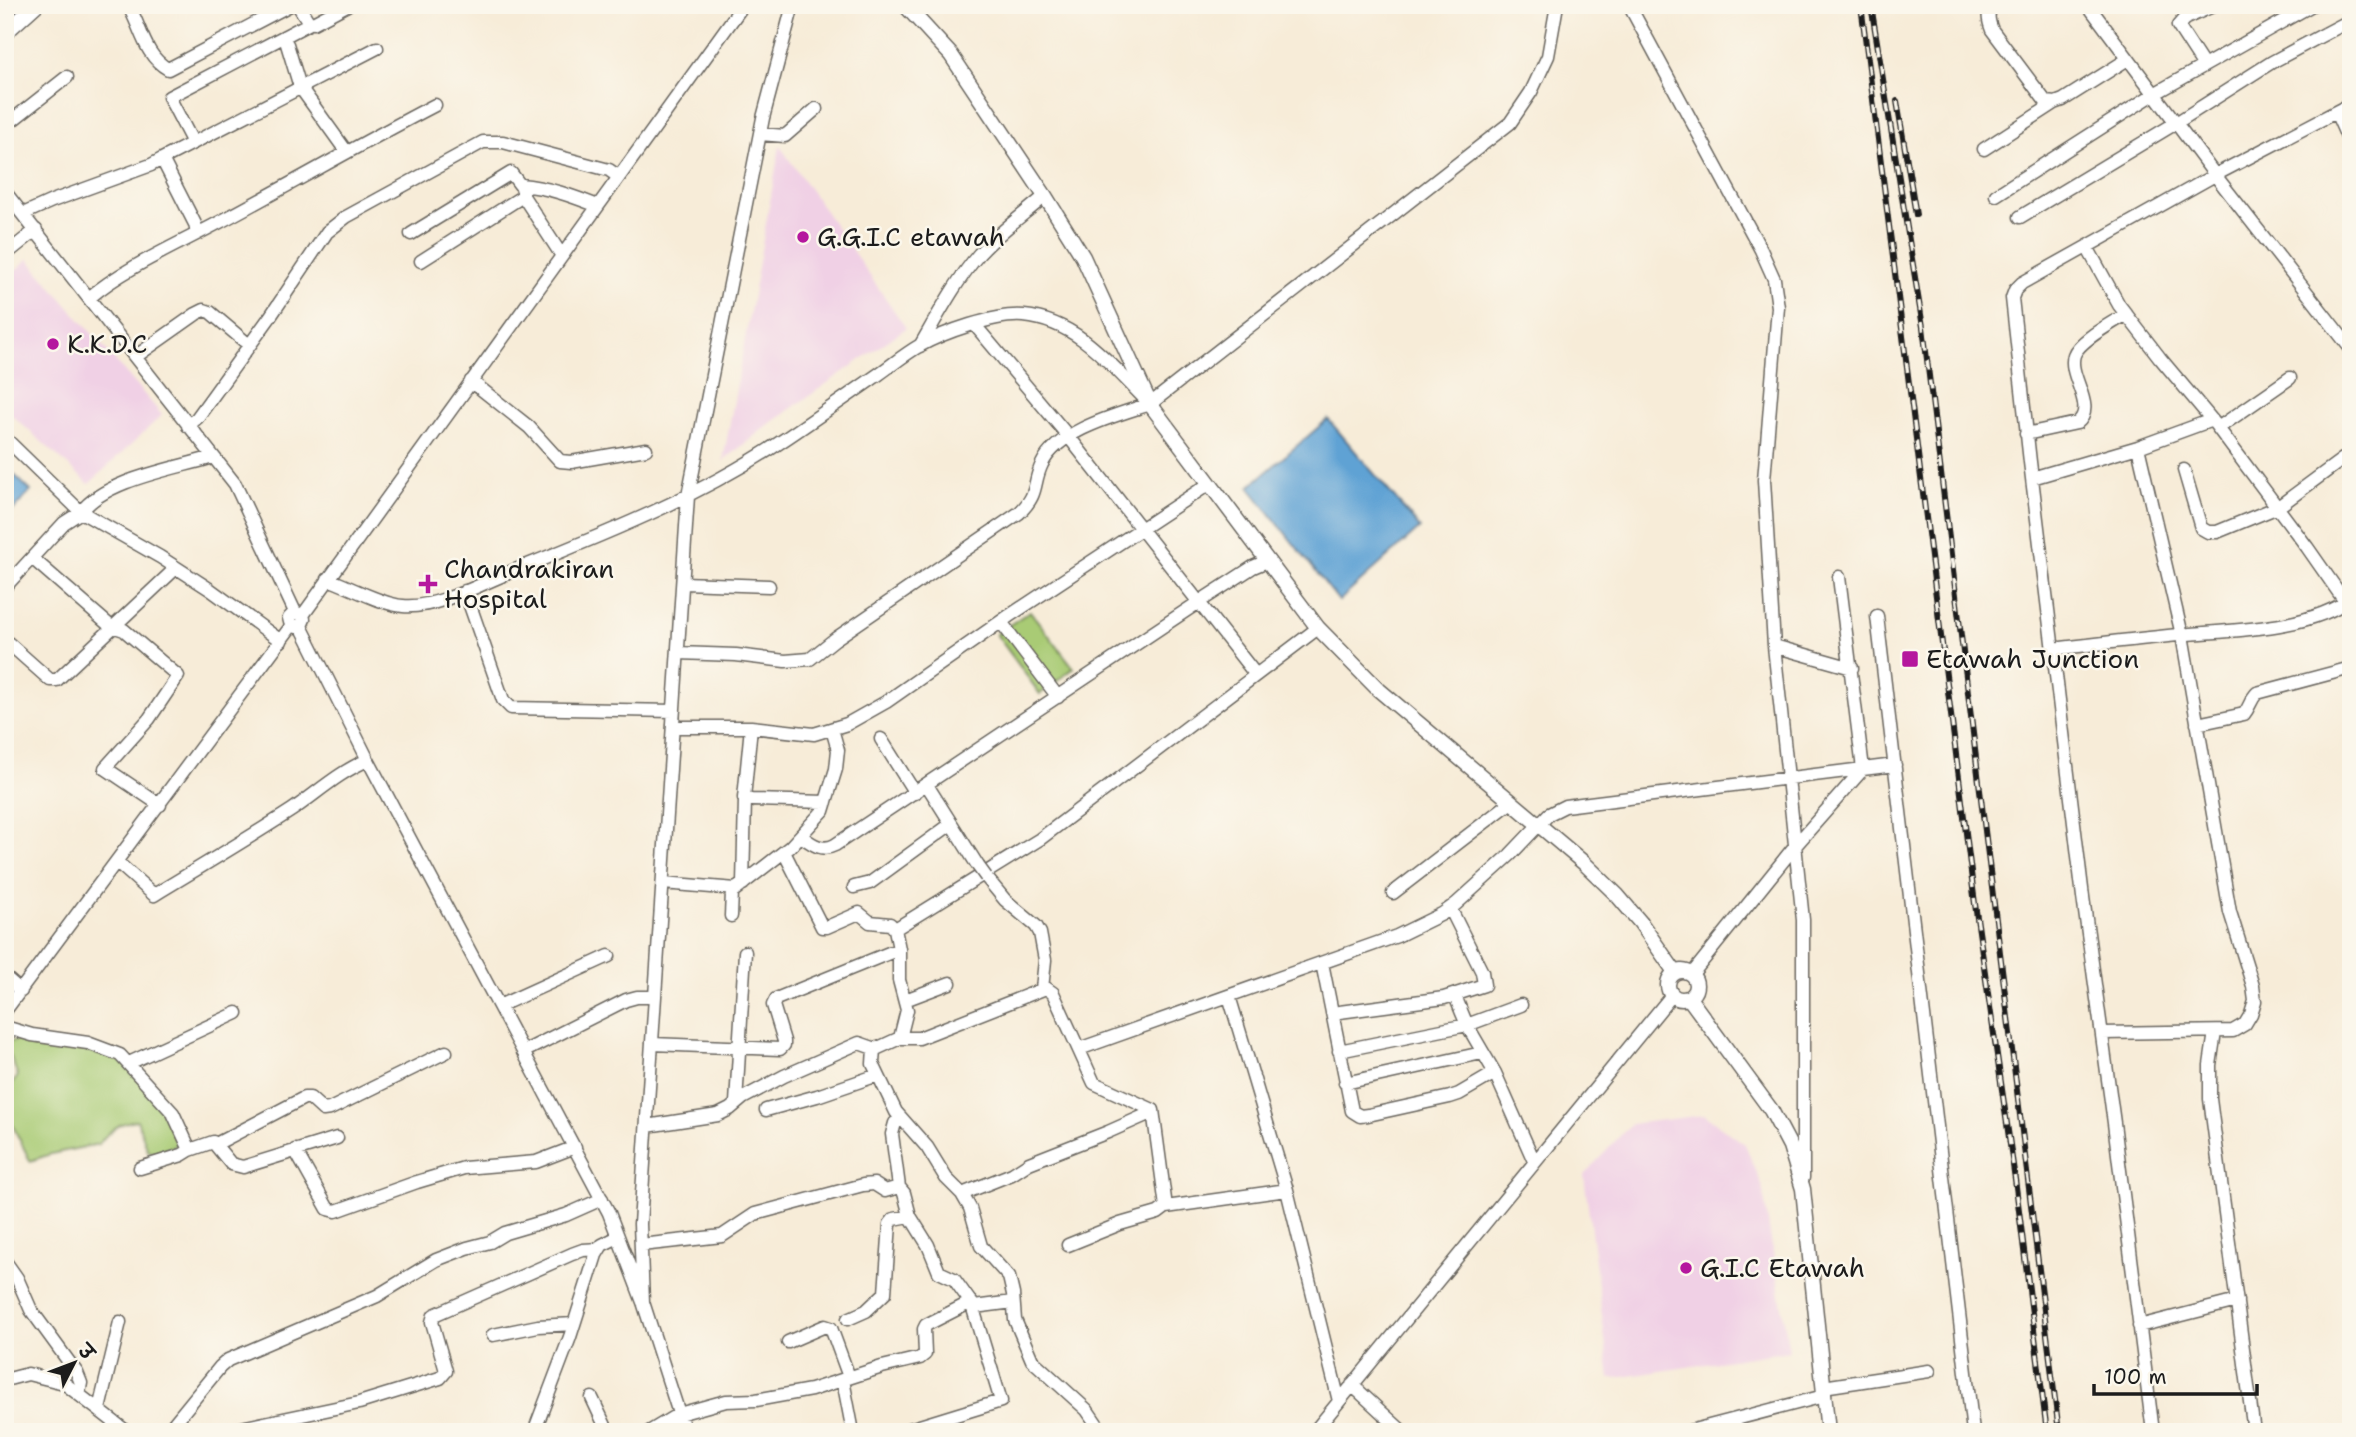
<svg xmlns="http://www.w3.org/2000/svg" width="2356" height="1437" font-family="'Shantell Sans','Playpen Sans Deva',sans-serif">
	<rect width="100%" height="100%" fill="#fbf7ec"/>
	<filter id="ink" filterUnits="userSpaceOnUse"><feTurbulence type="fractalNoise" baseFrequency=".0143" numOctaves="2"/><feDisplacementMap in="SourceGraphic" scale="14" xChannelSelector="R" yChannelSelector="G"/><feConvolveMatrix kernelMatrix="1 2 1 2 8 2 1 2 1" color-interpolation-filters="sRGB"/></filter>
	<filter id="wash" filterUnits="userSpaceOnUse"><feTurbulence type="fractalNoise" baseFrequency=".00686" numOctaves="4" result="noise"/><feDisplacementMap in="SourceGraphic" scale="28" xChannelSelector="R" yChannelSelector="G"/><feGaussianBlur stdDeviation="1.57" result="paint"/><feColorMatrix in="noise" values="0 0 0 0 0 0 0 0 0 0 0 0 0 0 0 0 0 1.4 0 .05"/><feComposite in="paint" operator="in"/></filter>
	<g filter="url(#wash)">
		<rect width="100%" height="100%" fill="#f7ecd8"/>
		<path fill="#f0d0e5" d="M780,146L906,328L772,422L723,461Z
			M28,259L162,415L89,484L5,409V280Z
			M1704,1115L1745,1144L1762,1185L1789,1351L1610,1379L1584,1175L1631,1124Z"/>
		<path fill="#a9cb74" stroke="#627448" stroke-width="2" d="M1030,611L1074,668L1040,694L996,634Z
			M24,1038L124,1059L168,1112L179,1144L156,1154L148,1151L137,1120C120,1122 109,1130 99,1144L51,1154L30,1161C23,1145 3,1112 5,1095C6,1089 14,1082 18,1076L5,1043Z"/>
		<path fill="#5fa2d4" stroke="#3e5f78" stroke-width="2" d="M1328,419L1420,528L1339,601L1249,487Z
			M5,466L31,491L5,519Z"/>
	</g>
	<g filter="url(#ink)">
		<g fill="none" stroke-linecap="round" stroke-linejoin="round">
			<g stroke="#69655e" stroke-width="15">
				<path id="minor" d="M128,5C141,26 144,56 168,69L290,5
					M298,5L308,21L313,23L347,5
					M1629,5L1761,250L1774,279L1778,307L1764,480L1774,646L1803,920V1178
					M1992,5C1987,14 1988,20 1992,30L2046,102L2055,103L2063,100L2128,59
					M2088,5L2215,175L2351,349
					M287,44L300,87L346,151
					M2204,66L2178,26L2184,19L2215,5
					M2336,112L2351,146
					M5,126L67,77
					M760,134L785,136L816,109
					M193,143L169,97L310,23
					M1984,149L2055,103
					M5,192L235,484L295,612L303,615L304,619L301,626L296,627L290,622L289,618L295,612
					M1996,195L2154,94L2312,5
					M523,196L562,256
					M23,214L52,201L151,165L162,159
					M2020,217L2176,123L2272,62L2351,20
					M197,234L195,224L162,159L377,48
					M411,234L511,173L520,185C548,187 572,196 598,206
					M2087,247L2119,305L2160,358L2212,420L2307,547L2351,610
					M5,255L36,230
					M421,261L523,196V190L520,184
					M89,298C122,269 179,244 218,223C291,184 362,143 435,105
					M974,324L1069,437L1256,675
					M920,346C938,315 956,281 979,254C999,232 1023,215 1045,196
					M135,357L196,314L204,310L210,312L249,345
					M471,381L529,427L560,461L571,462L646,449
					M188,426L197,418L270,317L327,232L346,217L483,142H503L609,170L619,177
					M2218,428L2290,378
					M2026,434L2077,423C2098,407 2067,376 2074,355C2079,340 2113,323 2126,314
					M5,438L81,512L64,523L5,587
					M213,457C175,469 106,479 81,512L160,557L211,590L281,641
					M2184,470L2201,528L2208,532H2217L2278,507L2351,453
					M2032,478L2138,447L2212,420
					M32,558L109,625L124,630L178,676L149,719L105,768L160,805
					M328,579C348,586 383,605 403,606C435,609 479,585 508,573C605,534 702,496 788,437C819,416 849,395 879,374C892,365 905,354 919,346C942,333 997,313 1024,316C1078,321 1112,366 1147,401
					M683,583L769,586
					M465,591L503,700L511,708L674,711
					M303,615L743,5
					M1877,616L1973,1432
					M1001,622L1058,697
					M301,626L368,760L609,1213L643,1302L685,1432
					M5,640L50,680H57L176,568
					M1774,646L1852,668
					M2053,649C2095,644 2136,639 2178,635C2228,630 2309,631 2351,598
					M678,653L736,655L785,661L810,659L835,639L1019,513C1040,493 1032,484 1042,464C1058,430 1117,415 1150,404L1510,123L1531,92L1548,56L1557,5
					M2197,724L2244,714C2250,707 2250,700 2257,693L2351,668
					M673,727H751L814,734L847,724L886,702L1009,616L1209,484
					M751,727L744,798L751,800L826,802
					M881,739L915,793
					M927,785L978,866
					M801,836C812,844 822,852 835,845L1199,602L1253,567L1267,561
					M784,852L822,927H827L859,913L870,922L890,924L895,929L899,949V980L907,1010L900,1038
					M117,862L154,895C200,867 246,840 292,810C317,793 339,772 368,760
					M986,877L1005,900L1036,926L1040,933L1045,960L1042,989
					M663,883L736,889L790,847L823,811L836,769L838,750L832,729
					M743,884L745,799
					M854,887L870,883L951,824
					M1393,893L1510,803
					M731,916L732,892L736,889
					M895,929L1040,839L1318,628
					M1322,963L1352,1111L1360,1116L1368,1115L1450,1097L1459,1094L1495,1073
					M1692,974L1795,846L1863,769L1839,577
					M5,977L21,991
					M1229,996L1287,1190L1339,1401
					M1455,996L1467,1025L1495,1073L1534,1161
					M905,1000L950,983
					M499,1006L609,956
					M5,1011L292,625
					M1332,1013L1444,998L1484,985L1482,972L1450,908
					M5,1027L32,1035L88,1043L120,1055L173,1113L190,1150L182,1155L140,1168
					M2215,1032L2210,1065V1099L2254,1432
					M2102,1033L2233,1031L2245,1024L2251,1014L2255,1001L2253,986L2230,912L2182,635L2138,447
					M652,1044L780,1049L784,1045V1041L773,1005L776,999L899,949
					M874,1048L873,1064L896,1112L927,1147L946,1178L962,1194L970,1208L981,1246L1009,1277L1013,1294L1015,1320L1032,1360L1087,1410L1102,1432
					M1079,1049L1397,936L1442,914L1456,904L1510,855L1549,814L1565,806L1895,765
					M1339,1051L1467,1025L1521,1005
					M523,1052L626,1000L637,997H655
					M129,1063L237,1013
					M1345,1083L1482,1053
					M736,1103L745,952
					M766,1110L817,1096L878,1075
					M895,1123L892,1134L899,1187
					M647,1126L718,1115L730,1109L743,1098L784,1076L859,1043L876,1049L900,1038H919L1046,988L1053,993L1094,1083L1153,1110L1166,1207L1287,1190
					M216,1144L304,1098H310L323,1110L330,1109L446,1052
					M190,1150L213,1142L231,1164L243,1167L337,1138
					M295,1150L328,1209L336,1211L417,1182L464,1168L536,1162L575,1147
					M962,1194L1012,1174L1029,1163L1108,1132L1153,1112
					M641,1245L722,1236L755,1214L863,1185L874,1184L885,1191L899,1187L904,1193L910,1216L928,1245L939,1272L954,1279L974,1307L1013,1302
					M1068,1245L1120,1224L1158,1213L1166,1207
					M5,1261L17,1278L31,1310L77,1373L81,1383L79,1393
					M643,1302L640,1224L688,496L763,118L793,5
					M848,1319L866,1311L885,1293L890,1224L894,1219L910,1216
					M2139,1326L2237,1301
					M493,1335L538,1326L574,1324
					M788,1342L825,1326L831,1328L849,1377
					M5,1380L28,1374L64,1383L127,1432
					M843,1380L853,1432
					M1352,1385L1403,1432
					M1823,1387L1929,1371
					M592,1398L608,1432
					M99,1409L120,1322
					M167,1432L220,1367L228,1360L377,1296L436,1260L467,1248L490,1242L505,1233L566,1215L602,1199
					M222,1432L359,1403L440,1378L446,1371L432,1322L434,1315L572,1254L583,1250L599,1249
					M534,1432L570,1337L596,1255L602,1245L618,1237
					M649,1432L679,1414L726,1401L756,1400L811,1390L882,1367L920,1358L925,1354L924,1329L926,1325L971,1302L1001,1401L900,1432
					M1314,1432L1672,995
					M1686,1432L1824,1396
					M2153,1432L2114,1123L2083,897L2030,462L2012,298L2015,290L2022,283L2215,175L2351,104"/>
			</g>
			<g stroke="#69655e" stroke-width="17">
				<path id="major" d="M905,5L951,55L1045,196L1083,257L1150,404L1318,628L1379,690L1584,863L1617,895L1640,922L1675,972
					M5,33L36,5
					M1668 985a14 14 0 1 1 28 0a14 14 0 1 1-28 0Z
					M1689,998L1771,1110L1790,1146L1803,1189L1828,1432"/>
			</g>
			<use href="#minor" stroke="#fff" stroke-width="12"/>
			<use href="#major" stroke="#fff" stroke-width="14"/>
			<g stroke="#1c1c1c" stroke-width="6">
				<path id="rail" d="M1861,5L1975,904L2015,1179L2047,1432
					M1871,5L1923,327L2059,1432
					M1897,101L1916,215"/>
			</g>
			<use href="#rail" stroke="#fbf7ec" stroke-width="3.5" stroke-dasharray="10" stroke-linecap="butt"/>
			<g stroke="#69655e" stroke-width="15" stroke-linecap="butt">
				<path id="minor-bridge" d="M978,866L986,877"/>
			</g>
			<use href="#minor-bridge" stroke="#fff" stroke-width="12"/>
		</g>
	</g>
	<g fill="#b5179e" stroke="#fbf7ec" stroke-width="2.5">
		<circle cx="803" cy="237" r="7"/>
		<circle cx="53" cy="344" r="7"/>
		<path d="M424.5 573.5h7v7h7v7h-7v7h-7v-7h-7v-7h7z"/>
		<rect x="1901" y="650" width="18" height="18" rx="3.5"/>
		<circle cx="1686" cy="1268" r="7"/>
	</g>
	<g text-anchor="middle" stroke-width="5" stroke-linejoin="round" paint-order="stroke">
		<g font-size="26" fill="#1c1c1c" stroke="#fbf7ec" text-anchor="start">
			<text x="817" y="246">G.G.I.C etawah</text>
			<text x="67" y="353">K.K.D.C</text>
			<text x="444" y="578">Chandrakiran<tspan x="444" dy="30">Hospital</tspan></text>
			<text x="1926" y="668">Etawah Junction</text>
			<text x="1700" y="1277">G.I.C Etawah</text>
		</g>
	</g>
	<rect width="2356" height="1437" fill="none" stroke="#fbf7ec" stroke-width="28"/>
	<g transform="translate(74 1363) rotate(48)" stroke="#fbf7ec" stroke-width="5" paint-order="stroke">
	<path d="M0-5L12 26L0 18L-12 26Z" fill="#1c1c1c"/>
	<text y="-10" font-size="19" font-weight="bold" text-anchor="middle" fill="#1c1c1c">उ</text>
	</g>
	<path d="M2094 1384v10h163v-10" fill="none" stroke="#1c1c1c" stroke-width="3.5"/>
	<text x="2104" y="1384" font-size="21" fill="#1c1c1c" stroke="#fbf7ec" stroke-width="5" paint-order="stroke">100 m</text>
</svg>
